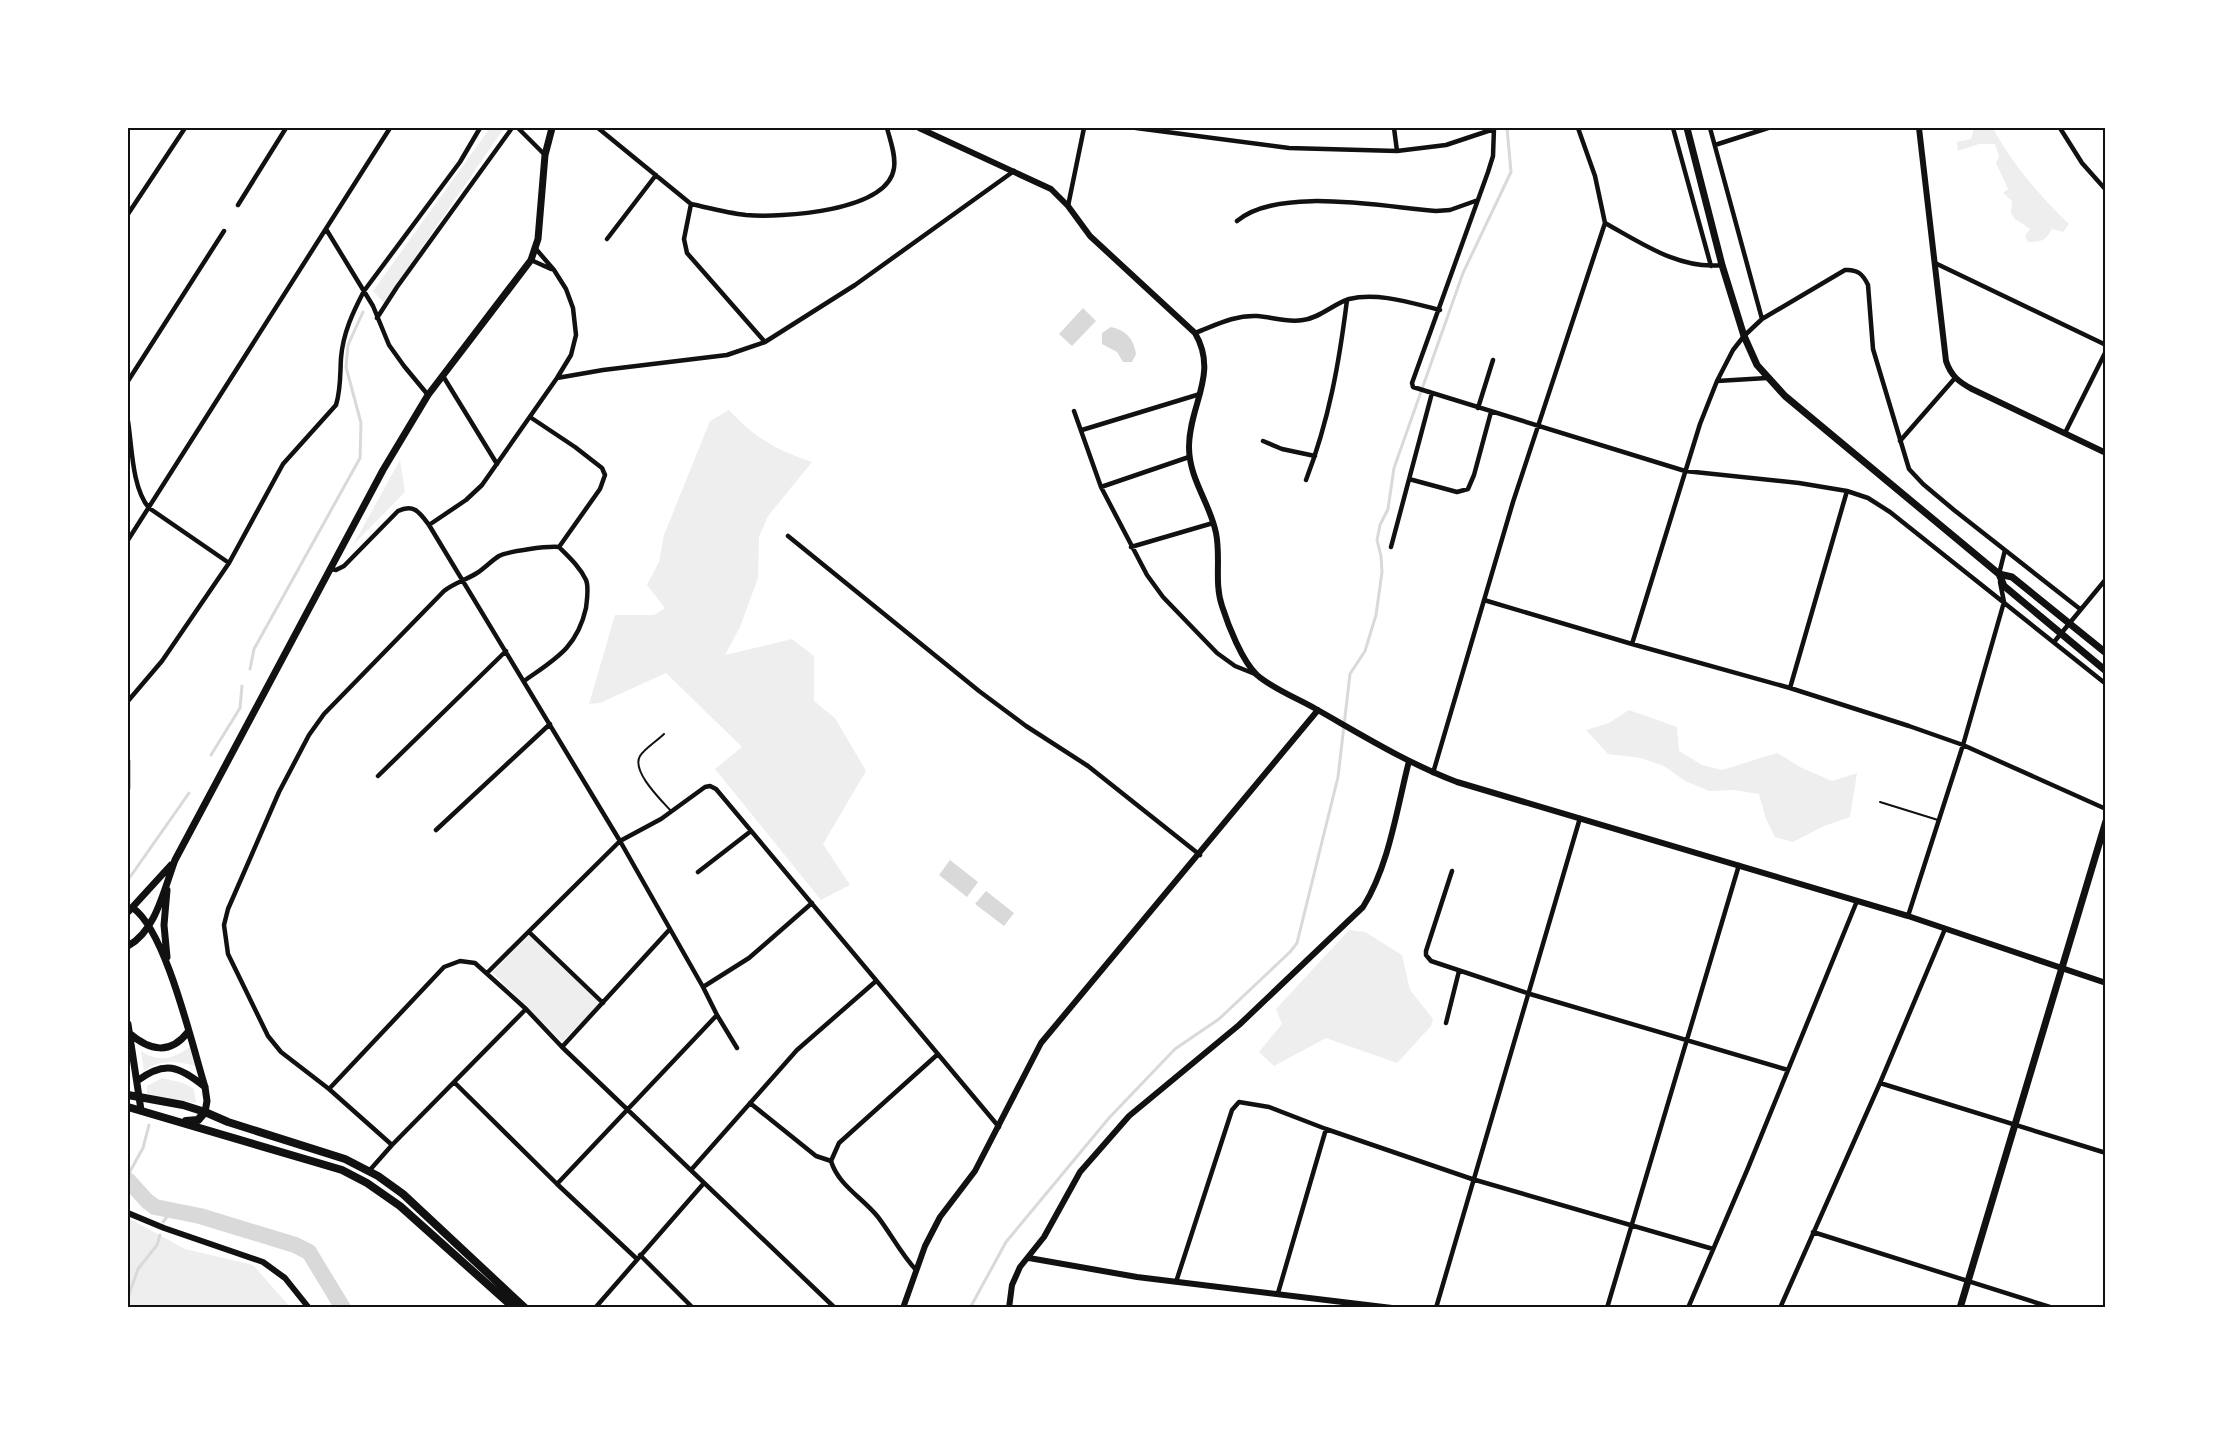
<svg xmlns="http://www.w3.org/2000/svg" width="2233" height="1435" font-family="Ubuntu,sans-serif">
	<rect width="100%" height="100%" fill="#fff"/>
	<path fill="#eee" d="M490,128H504L384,303L373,291Z
		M1974,128H1993C2012,164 2040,196 2069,224L2063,232L2052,229C2045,241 2042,242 2028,242L2025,236L2030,229L2015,219L2011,213L2012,201L2003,193L2008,189L1996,163L1999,156L1995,144H1979L1958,151L1957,142L1971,139Z
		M729,410C756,439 775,449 812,462L768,516L759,537L758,578L740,627L725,655L792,639L814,656V701L835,718L866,771L823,844L850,885L821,900L715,769L742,747L666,673L600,703L589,704L615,615H654L665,608L647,585L659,562L664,535L710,421Z
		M400,460L405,492L353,545Z
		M1629,710L1677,727L1679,751L1702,765L1722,770L1777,753L1802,768L1832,781L1857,773L1850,817L1824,826L1793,842L1775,837L1766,819L1759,794L1734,790L1709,791L1685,781L1664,766L1641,758L1608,754L1586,730L1609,723Z
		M1349,930L1365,932L1402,955L1410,990L1433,1019L1431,1026L1397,1063L1326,1038L1274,1066L1259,1052L1282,1024L1276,1009Z
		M529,935L600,1003L562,1042L492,972Z
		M190,1047L195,1066C176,1061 161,1059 144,1071L141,1051C159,1063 173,1059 190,1047Z
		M162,1078L183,1083L194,1089L196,1103L147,1094V1086Z
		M128,1218L185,1249L253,1265L290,1307H128Z"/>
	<path fill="#d9d9d9" d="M1083,308L1096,321L1072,346L1059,334Z
		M1111,327C1126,330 1134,339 1136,354L1132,362H1123L1117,352L1102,344V333Z
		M950,860L978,882L967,897L939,875Z
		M986,891L1014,913L1004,926L975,904Z"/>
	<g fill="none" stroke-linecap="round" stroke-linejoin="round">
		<path stroke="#d9d9d9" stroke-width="3" d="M250,669L254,649L360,458L361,423L346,367L348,345L363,312
			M211,755L240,708L242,686
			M128,880L189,793
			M128,1175L143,1148L149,1125
			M163,1222L172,1210
			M128,1297L138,1269L157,1245L160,1235
			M970,1308L1006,1242L1109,1118L1175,1049L1219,1019L1290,952L1297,943L1338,777L1350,674L1365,651L1376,615L1382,572L1381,556L1377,540L1380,525L1388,509L1394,468L1463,273L1511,172L1507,128"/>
		<path stroke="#d9d9d9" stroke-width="16" d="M128,1180L147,1201L155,1207L200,1216L295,1245L309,1252L343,1308"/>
		<path stroke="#111" stroke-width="2" d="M664,734C657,741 645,748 640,756C631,771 661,800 671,811
			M1880,802L1938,820"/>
		<path stroke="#111" stroke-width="4.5" d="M518,128L545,155
			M598,128L691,204
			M1136,128L1289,148L1397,151L1446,145L1494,129
			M1394,128L1397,151
			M1494,128L1493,156L1488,172L1412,383L1413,387L1685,471L1799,483L1847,491L1868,498L1890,512L2106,684
			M1673,128L1711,266
			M1710,128L1762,319
			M2060,128L2082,163L2106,190
			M1715,145L1768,128
			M238,205L286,128
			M1068,206L1084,128
			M128,214L185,128
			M1237,221C1279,186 1383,207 1436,211L1450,210L1478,200
			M1605,223C1641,243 1680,270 1722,265
			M326,229L373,306L389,345L404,366L428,395
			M607,239L656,175
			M531,260L551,269
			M1935,263L2106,345
			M377,318L397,287L512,128
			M1195,333C1216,325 1234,315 1257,316C1272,317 1287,323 1303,320C1320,318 1333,304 1349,299C1378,292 1411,303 1440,310
			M765,342L687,253L684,239L691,204C709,208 728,213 746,215C780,218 888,212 894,168C896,155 890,140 887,128
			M443,376L497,464
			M557,378L603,370L727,355L765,342L855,285L1014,171
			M128,381L224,231
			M1717,381L1767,378
			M1478,408L1493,360
			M1074,411L1101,487L1147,575L1163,597L1217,653L1235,666L1255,674
			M128,421C132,447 132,488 149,508L229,563
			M1082,430L1200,394
			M2065,433L2106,351
			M1263,441L1282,449L1315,456
			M1900,441L1955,378
			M1409,479L1457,492L1468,489L1474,475L1491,412
			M1306,480C1329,420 1339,364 1347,300
			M1101,487L1189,457
			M429,525L466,500L482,485L557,378L571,355L576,335L573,308L566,289L554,270L536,249
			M788,536L979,691L1026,726L1088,766L1200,855
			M128,540L390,128
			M1131,547L1213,523
			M1391,547L1432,393
			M331,569L336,570L344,566L398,511C414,503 420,513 429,525L620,841L703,987L717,1015L737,1048
			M1999,574L2005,550
			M1484,600L1632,644L1790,688L1909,726L1963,745L2106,809
			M2054,642L2106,579
			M1632,644L1700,424L1717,381L1733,350L1744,336L1762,319L1845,270C1857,269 1863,274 1868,285L1873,349L1909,469L1923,484L1954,510L2080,609
			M524,681C555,659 577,648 586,608C587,600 589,587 586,580C580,567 569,557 559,547L600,489L605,475L602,468L575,447L530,417
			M1790,688L1847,491
			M128,701L162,661L229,563L283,464L336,405C341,389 340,374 341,358C343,333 353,312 364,291L460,162L480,128
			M128,760V789
			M1433,773L1513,502L1605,223L1595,176L1578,128
			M378,776L506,651
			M436,830L550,724
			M1452,871L1426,951V955L1431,961L1530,994L1788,1070
			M698,872L751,831
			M1908,916L1963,745L2004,602L2000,582
			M529,932L603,1003
			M487,973L620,841L661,819L705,787L710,786L716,789L999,1127
			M703,987L749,958L812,903
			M1446,1023L1459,971
			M562,1047L670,929
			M455,1083L557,1184L637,1259
			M1880,1083L2106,1153
			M329,1089L444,967L460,961L475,963L526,1009L562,1047L835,1308
			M750,1103L816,1156L831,1161
			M392,1145L329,1089L281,1052L268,1036L228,954L224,925L228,909L279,792L309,735L324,714L444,591C454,583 466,580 477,573C485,568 491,561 499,556C509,551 547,546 559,547
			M831,1161L839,1143L938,1054
			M831,1161C838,1185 863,1198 878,1217C891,1234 901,1254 916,1270
			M691,1170L797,1050L876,981
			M369,1171L392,1145L526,1009
			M557,1184L717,1015
			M1813,1232L2053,1308
			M640,1255L693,1308
			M1176,1282L1232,1110L1239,1102L1269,1107L1326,1129L1472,1179L1713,1249
			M1278,1293L1326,1129
			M595,1308L704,1183
			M1436,1308L1580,818
			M1607,1308L1739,865
			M1688,1308L1748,1168L1857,901
			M1780,1308L1880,1083L1945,929"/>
		<path stroke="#111" stroke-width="6" d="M919,128L1051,189L1068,206L1090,236L1195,333C1219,374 1189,405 1189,447C1189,479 1210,503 1216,533C1221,557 1214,583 1222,606C1228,625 1242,661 1257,675C1273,689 1297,698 1316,709C1362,735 1407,763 1457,782L1908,916L2106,983
			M1919,128L1946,361C1951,376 1959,382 1972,389L2106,453
			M128,1213L164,1228L263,1262L285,1278L309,1308
			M1029,1258L1137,1277L1392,1308
			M903,1308L925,1246L940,1217L975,1171L1041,1043L1318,710
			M1009,1308L1012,1285L1020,1267L1044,1237L1080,1172L1129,1116L1239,1025L1363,907C1389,866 1397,808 1409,761"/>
		<path stroke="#111" stroke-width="7" d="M1687,128L1722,265L1744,336L1757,365L1785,396L1999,574L2004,586L2106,671
			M1999,574L2012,577L2106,653
			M167,890L164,925L167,957
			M133,908C166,931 192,1045 205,1087L207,1101L205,1112
			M128,912L171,865
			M128,946C156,931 164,889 175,860L383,470L428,395L531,260L538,239L545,155L552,128
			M128,1024L141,1110
			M129,1033C150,1051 170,1055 188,1032
			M137,1081C165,1060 179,1066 205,1087
			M1960,1308L2106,821"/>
		<path stroke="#111" stroke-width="8" d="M128,1095L183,1105L205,1112L228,1122L345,1159L378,1176L403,1194L525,1308
			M128,1107L315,1162L342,1170L367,1183L400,1206L514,1308
			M186,1121L198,1120L205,1112"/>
	</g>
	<rect width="2233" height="1435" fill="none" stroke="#ffffff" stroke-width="258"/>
	<rect x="129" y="129" width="1975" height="1177" fill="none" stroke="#111" stroke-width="2"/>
</svg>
